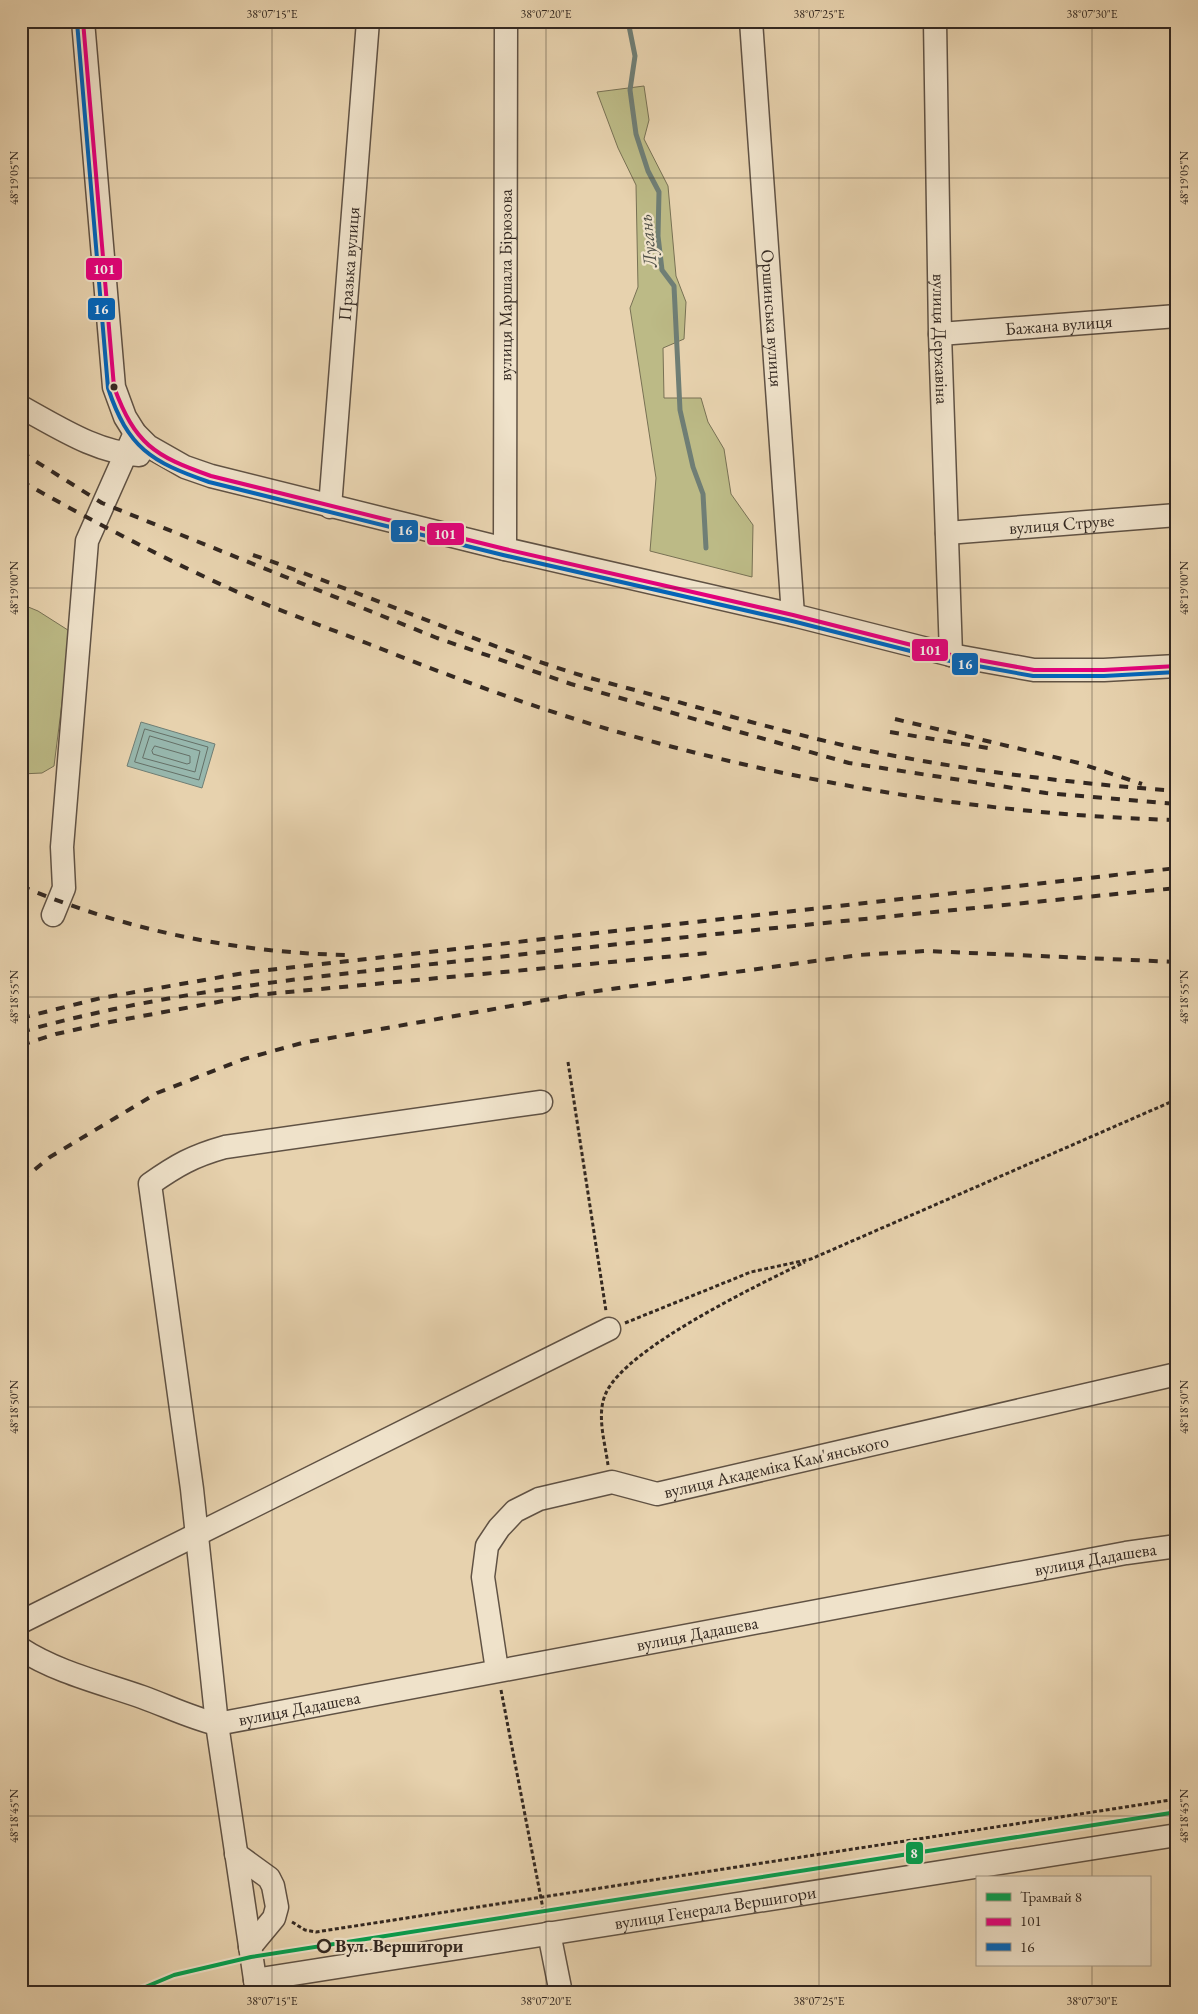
<svg xmlns="http://www.w3.org/2000/svg" width="1198" height="2014" font-family="'EB Garamond',serif">
	<rect width="100%" height="100%" fill="#e7d2ae"/>
	<filter id="stains"><feTurbulence type="fractalNoise" baseFrequency=".004" numOctaves="4"/><feColorMatrix values="0 0 0 0 .2 0 0 0 0 .09 0 0 0 0 .02 0 0 0 .5 -.17"/></filter>
	<radialGradient id="worn" r=".72"><stop offset=".6" stop-color="#630" stop-opacity="0"/><stop offset="1" stop-color="#630" stop-opacity=".3"/></radialGradient>
	<path fill="#bcba86" stroke="#787154" d="M644,86L649,120L644,139L668,186L676,276L686,302L684,339L663,348L664,398H701L708,422L724,449L731,494L753,525L752,577L650,551L656,478L630,308L638,287L636,185L618,148L597,92Z
		M21,604L38,611L71,632L54,766L42,773L21,774Z"/>
	<path fill="#97b7ad" stroke="#6f7e75" d="M141,722L215,744L202,788L127,766Z"/>
	<g fill="none" stroke-linecap="round" stroke-linejoin="round">
		<path stroke="#657067" stroke-width="1" d="M145,729L208,747L199,780L135,762Z
			M150,736L200,751L195,772L143,758Z
			M155,746L190,756V763L187,764L153,754L152,751Z"/>
		<path stroke="#6f7e75" stroke-width="5" d="M628,21L635,56L630,90L636,134L648,171L659,192L658,236L662,270L674,286L680,410L693,467L703,494L706,548"/>
		<g stroke="#605244" stroke-width="25">
			<g id="minor">
				<path d="M83,21L114,387L125,417L135,433L148,446L185,467L211,476L505,549L793,615L951,655L1034,670H1104L1177,666"/>
				<path id="s1" d="M751,21L793,615"/>
				<path id="s2" d="M935,21L940,334L951,655"/>
				<path id="s3" d="M940,334L1177,316"/>
				<path d="M21,407C58,427 97,453 139,455"/>
				<path id="s4" d="M330,507L368,21"/>
				<path id="s5" d="M947,533L1177,515"/>
				<path id="s6" d="M505,549L506,21"/>
				<path d="M53,915L64,888L62,847L87,541L135,433"/>
				<path d="M21,1622L609,1329"/>
				<path id="s7" d="M21,1649C56,1672 102,1683 142,1697C167,1706 191,1718 217,1724L1126,1553L1177,1546"/>
				<path id="s8" d="M497,1670L483,1577L487,1546L499,1528L515,1511L539,1499L612,1482L657,1494L1177,1374"/>
				<path d="M236,1854L269,1878L273,1886L277,1907L274,1918L250,1947"/>
				<path d="M549,1933L561,1993"/>
				<path id="s9" d="M255,1980L1177,1835"/>
				<path d="M257,1993L217,1724L192,1489L150,1184C177,1165 193,1156 225,1147L541,1102"/>
			</g>
		</g>
		<path stroke="#332821" stroke-width="3" stroke-dasharray="4 2.5" stroke-linecap="butt" d="M386,25H487
			M568,1062L606,1311
			M625,1323L751,1272L811,1259L1173,1101
			M608,1465C605,1442 596,1414 606,1393C626,1348 758,1285 805,1262
			M501,1690L544,1914
			M292,1922L305,1930L316,1932L1177,1799"/>
		<use href="#minor" stroke="#efe2ca" stroke-width="22"/>
		<path stroke="#332821" stroke-width="4" stroke-dasharray="9 9" stroke-linecap="butt" d="M21,452L102,503L437,638L571,684L849,763L1046,793L1177,804
			M21,481C94,522 168,561 244,595C285,613 328,628 369,644C449,676 529,706 611,730C794,783 986,815 1177,820
			M253,555C355,590 453,633 555,667C593,680 633,689 671,700C744,720 817,741 890,755C985,773 1081,784 1177,791
			M895,719L1079,763L1142,784
			M890,732L988,748
			M21,886C125,930 236,953 349,955
			M21,1018L101,998L250,972L1177,868
			M21,1032C179,987 344,974 507,956C730,932 953,910 1177,888
			M21,1045L56,1034L110,1022L256,995L708,953
			M21,1181L50,1157L157,1093L244,1059L302,1043L590,992L859,955L926,951L1177,962"/>
		<g stroke="#efe2ca" stroke-width="8">
			<path id="bus-1" d="M83,21L114,387C135,444 154,456 211,476L505,549L793,615L951,655L1034,670H1104L1177,666"/>
		</g>
		<g stroke="#efe2ca" stroke-width="8">
			<path id="bus-2" d="M77,22L108,388C128,448 151,462 209,482L503,555L792,621L950,661L1033,676H1104L1177,672"/>
		</g>
		<use href="#bus-1" stroke="#e5007d" stroke-width="4"/>
		<use href="#bus-2" stroke="#0065bd" stroke-width="4"/>
		<g stroke="#efe2ca" stroke-width="8">
			<path id="tram-1" d="M131,1993L174,1975L251,1957L1177,1812"/>
		</g>
		<use href="#tram-1" stroke="#03a04f" stroke-width="4"/>
	</g>
	<path fill="none" stroke="#332821" stroke-width="1" stroke-opacity="0.45" d="M272,21V1993M546,21V1993M819,21V1993M1092,21V1878M21,178H1177M21,588H1177M21,997H1177M21,1407H1177M21,1816H1177M1092,1965V1993"/>
	<circle fill="#332821" stroke="#efe2ca" stroke-width="2" cx="114" cy="387" r="4.5"/>
	<circle fill="#efe2ca" stroke="#332821" stroke-width="2.5" cx="324" cy="1946" r="6"/>
	<g text-anchor="middle" stroke-width="4.5" stroke-linejoin="round" paint-order="stroke">
		<g font-size="18" fill="#332821" stroke="#efe2ca">
			<text dy="6" stroke="none"><textPath href="#s4" startOffset="244">Празька вулиця</textPath></text>
			<text dy="6" stroke="none"><textPath href="#s6" startOffset="264">вулиця Маршала Бірюзова</textPath></text>
			<text dy="6" stroke="none"><textPath href="#s1" startOffset="298">Оршинська вулиця</textPath></text>
			<text dy="6" stroke="none"><textPath href="#s3" startOffset="119">Бажана вулиця</textPath></text>
			<text dy="6" stroke="none"><textPath href="#s2" startOffset="318">вулиця Державіна</textPath></text>
			<text dy="6" stroke="none"><textPath href="#s5" startOffset="115">вулиця Струве</textPath></text>
			<text dy="6" stroke="none"><textPath href="#s8" startOffset="441">вулиця Академіка Кам'янського</textPath></text>
			<text dy="6" stroke="none"><textPath href="#s7" startOffset="1104">вулиця Дадашева</textPath></text>
			<text dy="6" stroke="none"><textPath href="#s7" startOffset="699">вулиця Дадашева</textPath></text>
			<text dy="6" stroke="none"><textPath href="#s7" startOffset="294">вулиця Дадашева</textPath></text>
			<text dy="6" stroke="none"><textPath href="#s9" startOffset="466">вулиця Генерала Вершигори</textPath></text>
		</g>
		<g font-size="18" font-weight="bold" fill="#332821" stroke="#efe2ca" text-anchor="start">
			<text x="335" y="1952">Вул. Вершигори</text>
		</g>
		<g font-size="19" font-style="italic" fill="#4c4c44" stroke="#efe2ca">
			<text transform="translate(647 241) rotate(-96)" y="7">Лугань</text>
		</g>
	</g>
	<g stroke="#efe2ca" stroke-width="2">
		<rect x="85" y="257" width="38" height="24" rx="5" fill="#e5007d"/>
		<rect x="87" y="297" width="29" height="24" rx="5" fill="#0065bd"/>
		<rect x="390" y="519" width="29" height="24" rx="5" fill="#0065bd"/>
		<rect x="426" y="522" width="39" height="24" rx="5" fill="#e5007d"/>
		<rect x="911" y="638" width="38" height="24" rx="5" fill="#e5007d"/>
		<rect x="951" y="652" width="28" height="24" rx="5" fill="#0065bd"/>
		<rect x="905" y="1841" width="19" height="24" rx="5" fill="#03a04f"/>
	</g>
	<g font-size="14" text-anchor="middle" font-weight="bold" fill="#fff">
		<text x="104" y="274">101</text>
		<text x="101" y="314">16</text>
		<text x="405" y="535">16</text>
		<text x="445" y="539">101</text>
		<text x="930" y="655">101</text>
		<text x="965" y="669">16</text>
		<text x="914" y="1858">8</text>
	</g>
	<rect width="1198" height="2014" fill="none" stroke="#e7d2ae" stroke-width="55"/>
	<rect x="976" y="1876" width="175" height="90" fill="#efe2ca" stroke="#a49886"/>
	<rect x="986" y="1893" width="25" height="8" fill="#03a04f" stroke="#a49886"/>
	<text x="1020" y="1902" font-size="15" fill="#332821">Трамвай 8</text>
	<rect x="986" y="1918" width="25" height="8" fill="#e5007d" stroke="#a49886"/>
	<text x="1020" y="1926" font-size="15" fill="#332821">101</text>
	<rect x="986" y="1943" width="25" height="8" fill="#0065bd" stroke="#a49886"/>
	<text x="1020" y="1952" font-size="15" fill="#332821">16</text>
	<rect x="28" y="28" width="1142" height="1958" fill="none" stroke="#332821" stroke-width="2"/>
	<g font-size="12" text-anchor="middle" fill="#332821">
		<text x="272" y="18">38°07'15"E</text>
		<text x="546" y="18">38°07'20"E</text>
		<text x="819" y="18">38°07'25"E</text>
		<text x="1092" y="18">38°07'30"E</text>
		<text transform="translate(14 178) rotate(-90)" y="4">48°19'05"N</text>
		<text transform="translate(1184 178) rotate(-90)" y="4">48°19'05"N</text>
		<text transform="translate(14 588) rotate(-90)" y="4">48°19'00"N</text>
		<text transform="translate(1184 588) rotate(-90)" y="4">48°19'00"N</text>
		<text transform="translate(14 997) rotate(-90)" y="4">48°18'55"N</text>
		<text transform="translate(1184 997) rotate(-90)" y="4">48°18'55"N</text>
		<text transform="translate(14 1407) rotate(-90)" y="4">48°18'50"N</text>
		<text transform="translate(1184 1407) rotate(-90)" y="4">48°18'50"N</text>
		<text transform="translate(14 1816) rotate(-90)" y="4">48°18'45"N</text>
		<text transform="translate(1184 1816) rotate(-90)" y="4">48°18'45"N</text>
		<text x="272" y="2005">38°07'15"E</text>
		<text x="546" y="2005">38°07'20"E</text>
		<text x="819" y="2005">38°07'25"E</text>
		<text x="1092" y="2005">38°07'30"E</text>
	</g>
	<rect width="100%" height="100%" filter="url(#stains)"/>
	<rect width="100%" height="100%" fill="url(#worn)"/>
</svg>
